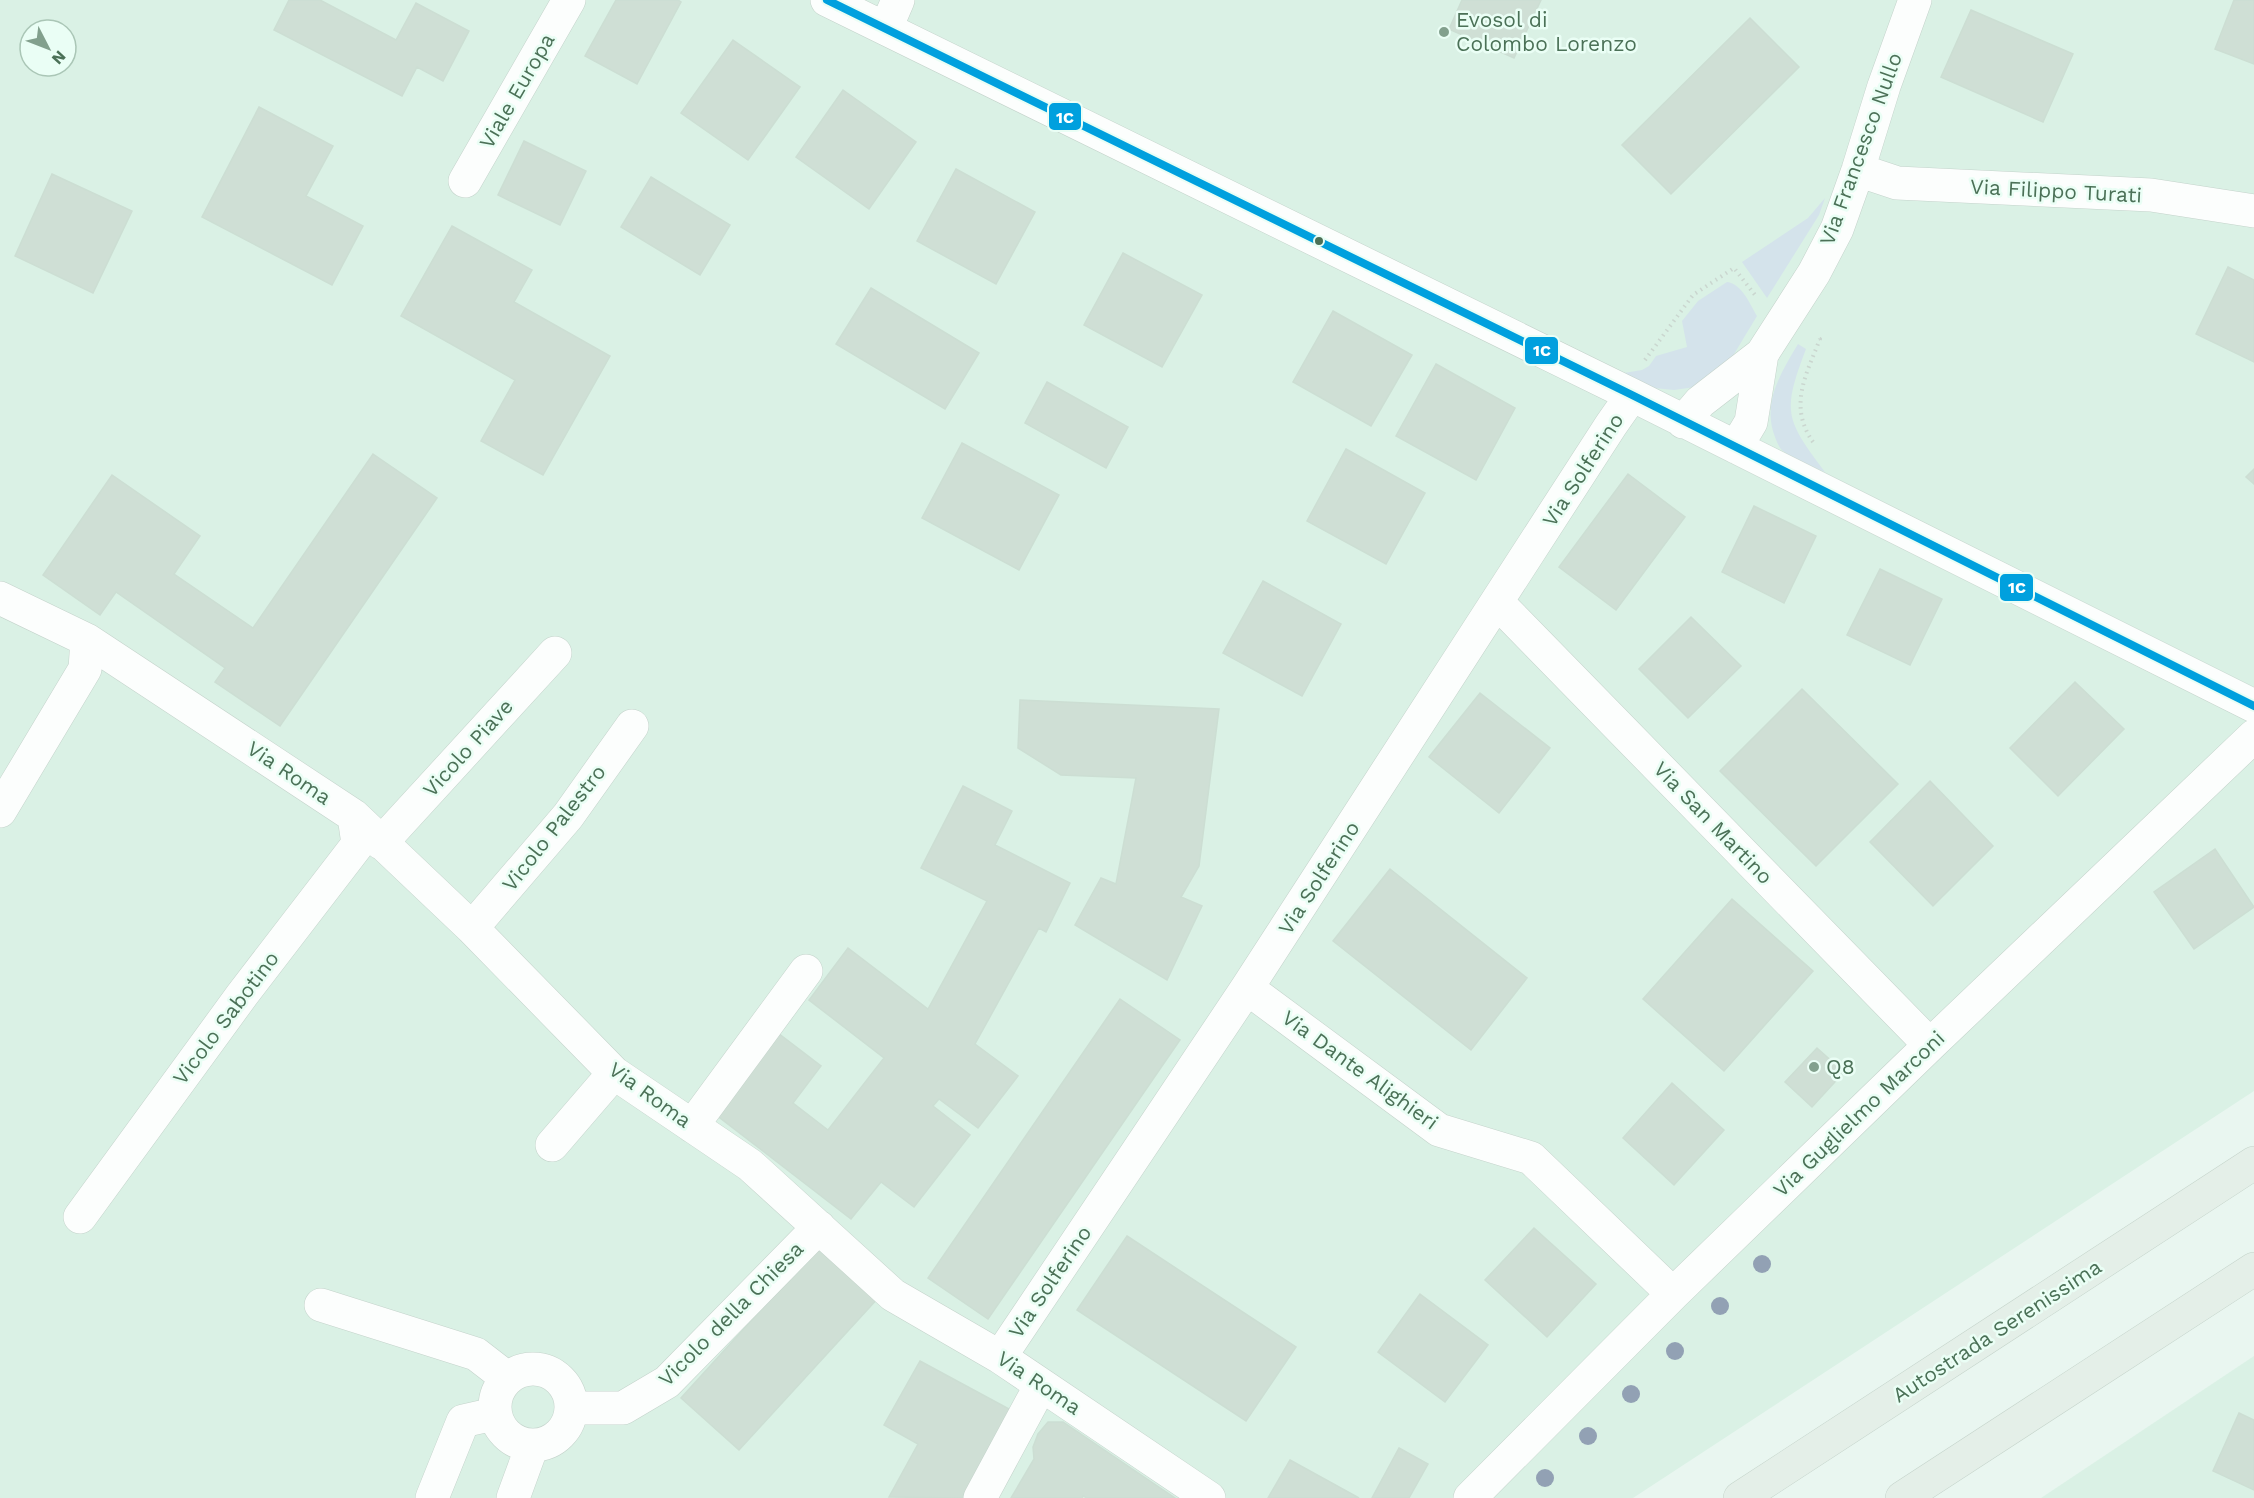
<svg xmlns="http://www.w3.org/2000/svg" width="2254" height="1498" font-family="'Work Sans',sans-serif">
	<rect width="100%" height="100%" fill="#e9f6f0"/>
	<path fill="#daf1e5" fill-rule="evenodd" d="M0,0H2254V1091L1633,1498H0ZM30,30H66V66H30Z
		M2254,1356V1498H2041Z"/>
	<path fill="#d4e3eb" d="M1825,198L1819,215L1767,298L1742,262L1808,218Z
		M1727,282C1742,284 1750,304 1757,316L1728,364L1695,387L1674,390L1654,388L1624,373L1642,370L1649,366L1656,356L1687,347L1682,321L1698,301Z
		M1798,344L1806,349C1782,412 1785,419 1825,472C1812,466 1794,460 1783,451C1778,447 1775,437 1773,431C1764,399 1782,371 1798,344Z"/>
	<path fill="#cfdfd5" stroke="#ccded3" stroke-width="1.5" d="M289,0H320L396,40L416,3L469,31L443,81L417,67L402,96L274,30Z
		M616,0H678L681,2L637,84L585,56Z
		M1462,0H1541L1514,58L1449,29Z
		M2234,0H2254V64L2215,49Z
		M1971,10L2073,54L2043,122L1941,77Z
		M1750,18L1799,67L1671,194L1622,145Z
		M733,40L800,87L748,160L681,113Z
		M843,90L916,142L869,209L796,157Z
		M259,107L333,146L306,196L363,226L332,285L202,217Z
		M524,141L586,171L560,225L498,195Z
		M956,169L1035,212L996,284L917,241Z
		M52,174L132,211L93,293L15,256Z
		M651,177L730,225L700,275L621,227Z
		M452,226L532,270L514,302L610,356L543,475L481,441L515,380L401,316Z
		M1123,253L1202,295L1162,367L1084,325Z
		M2228,267L2254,280V362L2196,334Z
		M871,288L979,353L945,409L836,344Z
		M1333,311L1412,355L1371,426L1293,382Z
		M1436,364L1515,408L1476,480L1396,436Z
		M1047,382L1128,427L1106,468L1025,423Z
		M962,443L1059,495L1019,570L922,518Z
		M1346,449L1425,493L1386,564L1307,521Z
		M373,454L437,498L280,726L215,682L225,668L116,592L100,615L43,575L112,475L200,536L174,574L253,628Z
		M2254,469V484L2246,477Z
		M1628,474L1685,517L1616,610L1559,567Z
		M1754,506L1816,536L1784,603L1722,572Z
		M1880,569L1942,599L1910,665L1847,635Z
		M1263,581L1341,624L1302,696L1223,653Z
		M1691,617L1741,666L1688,718L1639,669Z
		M2075,682L2124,729L2058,796L2010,748Z
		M1802,689L1898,784L1816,866L1720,771Z
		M1480,693L1550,748L1499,813L1429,757Z
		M1020,700L1219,709L1199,866L1181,897L1202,906L1167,980L1075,925L1101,878L1116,884L1136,778L1061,775L1018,748Z
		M1930,781L1993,846L1933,906L1870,842Z
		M963,786L1012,811L995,845L1070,883L1046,932L1039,928L975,1044L1018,1076L978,1128L939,1099L933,1106L970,1135L914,1207L881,1182L851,1219L711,1111L774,1030L821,1066L793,1103L828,1130L884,1058L809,1000L848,948L928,1009L987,901L921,868Z
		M2215,849L2254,907L2194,949L2154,892Z
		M1390,869L1527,978L1471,1050L1333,941Z
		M1732,899L1813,971L1724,1071L1643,999Z
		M1120,999L1180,1040L988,1319L928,1278Z
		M1817,1048L1844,1072L1812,1107L1785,1082Z
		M1672,1083L1724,1130L1674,1185L1623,1138Z
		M1534,1228L1596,1284L1547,1337L1485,1280Z
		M1127,1236L1296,1347L1246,1421L1077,1310Z
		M821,1244L879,1297L739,1450L681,1398Z
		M1420,1294L1488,1345L1445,1402L1378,1352Z
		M920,1361L1011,1410L963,1498L889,1497L918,1444L884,1425Z
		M2239,1413L2254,1420V1490L2213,1471Z
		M1048,1422H1063L1175,1498H1087L1083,1496L1082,1498H1011L1034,1459L1033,1447L1038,1434Z
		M1399,1448L1428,1464L1409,1498H1372Z
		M1290,1460L1359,1498H1268Z"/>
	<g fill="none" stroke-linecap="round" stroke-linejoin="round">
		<g stroke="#c4d3cb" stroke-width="34">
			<path id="minor" d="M827,0L1632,395L2254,706
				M886,28L898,0
				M1858,170L1897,183L2151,195L2254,211
				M465,181L569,0
				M1683,422L1700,402L1762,354L1814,273L1837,229L1858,170L1884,86L1915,0
				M1736,447L1751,422L1762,354
				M0,598L87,640L354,816L472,928L614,1073L750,1165L893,1295L1000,1357L1209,1498
				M1497,602L1930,1045
				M0,811L85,669L87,640
				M381,843L555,653
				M472,928L568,816L632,726
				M1247,988L1439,1130L1531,1158L1673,1294
				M692,1126L806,971
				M552,1145L614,1073
				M80,1217L242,995L358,844L354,816
				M321,1305L476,1354L507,1378
				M1000,1357L1247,988L1611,425L1632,395
				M495 1407a38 38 0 1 1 76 0a38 38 0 1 1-76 0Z
				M571,1408H623L667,1382L819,1227
				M432,1498L463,1421L494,1414
				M513,1498L532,1446
				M980,1498L1041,1385
				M1470,1498L1673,1294L1930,1045L2254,736"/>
		</g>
		<g stroke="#c5d4cb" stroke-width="34">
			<path id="highway" d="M1740,1498L2254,1163
				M1902,1498L2254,1269"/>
		</g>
		<path stroke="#cad6cf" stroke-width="4" stroke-dasharray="1.5 4.5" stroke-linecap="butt" d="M1645,360L1693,295L1734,268L1755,295
			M1813,442C1788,406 1806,375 1820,339L1817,338"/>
		<use href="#minor" stroke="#fcfefd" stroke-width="33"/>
		<use href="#highway" stroke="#e4efe8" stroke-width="33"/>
		<g stroke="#eafef5" stroke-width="12">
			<path id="bus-1" d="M827,0L1632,395L2254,706"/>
		</g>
		<use href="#bus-1" stroke="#00a0de" stroke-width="8"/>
	</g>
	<g fill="#92a1b4">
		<circle cx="1762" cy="1264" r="9"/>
		<circle cx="1720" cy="1306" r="9"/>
		<circle cx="1675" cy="1351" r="9"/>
		<circle cx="1631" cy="1394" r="9"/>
		<circle cx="1588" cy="1436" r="9"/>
		<circle cx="1545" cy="1478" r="9"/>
	</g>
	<g fill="#82a08d" stroke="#eafef5" stroke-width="2">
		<circle cx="1444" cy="32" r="6"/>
		<circle cx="1814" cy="1067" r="6"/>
	</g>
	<circle fill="#4b7157" stroke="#eafef5" stroke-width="2" cx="1319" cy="241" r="5"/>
	<g text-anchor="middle" stroke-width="5" stroke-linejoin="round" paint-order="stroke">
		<g font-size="21" fill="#4b7157" stroke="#eafef5" text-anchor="start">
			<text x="1456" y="27">Evosol di<tspan x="1456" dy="24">Colombo Lorenzo</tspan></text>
			<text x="1826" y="1074">Q8</text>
		</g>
		<g font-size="21" fill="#4b7157" stroke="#eafef5">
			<text transform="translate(517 91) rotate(-60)" y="7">Viale Europa</text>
			<text transform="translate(1861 149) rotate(-70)" y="7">Via Francesco Nullo</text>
			<text transform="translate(2056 191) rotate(3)" y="7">Via Filippo Turati</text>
			<text transform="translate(1583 470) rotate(-57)" y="7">Via Solferino</text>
			<text transform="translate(468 748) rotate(-48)" y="7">Vicolo Piave</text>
			<text transform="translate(289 773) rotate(34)" y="7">Via Roma</text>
			<text transform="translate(1713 823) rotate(46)" y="7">Via San Martino</text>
			<text transform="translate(554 828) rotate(-52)" y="7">Vicolo Palestro</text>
			<text transform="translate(1319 878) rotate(-57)" y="7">Via Solferino</text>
			<text transform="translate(226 1018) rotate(-53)" y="7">Vicolo Sabotino</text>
			<text transform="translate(1360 1070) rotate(36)" y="7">Via Dante Alighieri</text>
			<text transform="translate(650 1095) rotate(36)" y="7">Via Roma</text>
			<text transform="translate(1859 1114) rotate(-44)" y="7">Via Guglielmo Marconi</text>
			<text transform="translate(1050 1282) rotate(-56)" y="7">Via Solferino</text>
			<text transform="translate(731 1314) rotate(-45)" y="7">Vicolo della Chiesa</text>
			<text transform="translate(1997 1331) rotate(-33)" y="7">Autostrada Serenissima</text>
			<text transform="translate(1039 1383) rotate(34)" y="7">Via Roma</text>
		</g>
	</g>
	<g stroke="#eafef5" stroke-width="2">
		<rect x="1048" y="102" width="34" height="29" rx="6" fill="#00a0de"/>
		<rect x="1524" y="336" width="35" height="29" rx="6" fill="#00a0de"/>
		<rect x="1999" y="573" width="35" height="29" rx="6" fill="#00a0de"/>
	</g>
	<g font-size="16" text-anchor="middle" font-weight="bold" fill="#fff">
		<text x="1065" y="123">1C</text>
		<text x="1542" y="356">1C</text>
		<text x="2017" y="593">1C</text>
	</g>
	<g transform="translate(48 48) rotate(132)"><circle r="28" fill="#eafef5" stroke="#aac6b6" stroke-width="1.5"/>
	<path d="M0-4.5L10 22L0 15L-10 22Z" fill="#82a08d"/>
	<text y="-9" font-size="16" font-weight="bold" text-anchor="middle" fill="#4b7157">N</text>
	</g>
</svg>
